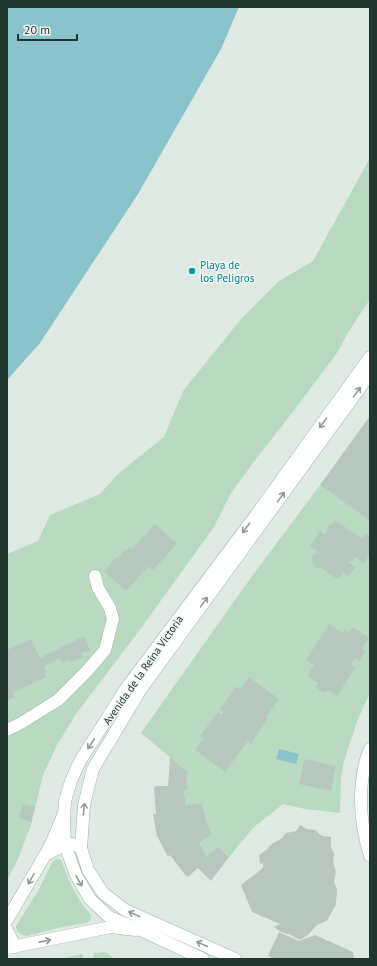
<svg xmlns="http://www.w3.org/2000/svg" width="377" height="966" font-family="'PT Sans',sans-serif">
	<rect width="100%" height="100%" fill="#dfe9e4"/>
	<path fill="#b9d9c0" d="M370,158V299L349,331L337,353L295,409L256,459L231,493L214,527L139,631L76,714L57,745L43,775L31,825L24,843L18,859L7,880V554L38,541L50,515L100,494L119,473L164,437L183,391L241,319L279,281L313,261Z
		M320,485L369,520H370V693L358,719L344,761L341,777L340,813L305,809L283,804L254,827L229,857L218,846L207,856L199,843L212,834L206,819L202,804L186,805L184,790H187L188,772L141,733L247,583Z
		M57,859L61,860C69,880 76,899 91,915C92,919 90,921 86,923L62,927L27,936L22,935L17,932L16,926L38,891L52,863L54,860Z
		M104,952L109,954L114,959H60L82,954L84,959L93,958L94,953Z"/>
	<path fill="#8ac4ca" d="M7,7H239L221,49L138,194L40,343L7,380Z
		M279,749L299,754L296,764L276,759Z"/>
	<path fill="#b7c6bf" d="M370,416V521L320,485Z
		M335,520L362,539L365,534L370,537V542L369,544H370V554L364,563L353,556L354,559L352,561H349V562L355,567L348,576L342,572L341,573L342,576L340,578H338L337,579L321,568L318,569L313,566V563L312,562V561L311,558L315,553H317L318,552L310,546L320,531L325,535L328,531L327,529L330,524H333Z
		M155,524L177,544L153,570L149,566L126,591L104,571L116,557L117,559L124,550L128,549L130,547L132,549Z
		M329,624L343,633L345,629L349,632L353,627L369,638L362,648L365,651L359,661L355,658L351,665L355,668L337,696L328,690L326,692H323L318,689L316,686L318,683L309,677L310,676L307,675L314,665L306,660Z
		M84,636L90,650L81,654L83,657L70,663L69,660L62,663L60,658L44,666L47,672L44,673L46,677L13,693L15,697L7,701V650L31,639L40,658Z
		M249,677L279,699L266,717L268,718L251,744L248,741L225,772L195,750L204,738L200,736L218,712L221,715L223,712L219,710L237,686L240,689Z
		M170,757L188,772L187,790H184L186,805L202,803L206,819L212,834L199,843L207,856L218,846L229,857L211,881L198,868L189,876H186L170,855L168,857L157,836L153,814H156L154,788L155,787L157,786H168Z
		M305,759L336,766L331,791L299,784Z
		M23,804L35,807L31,822L19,818Z
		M300,825L307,829L315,830L322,836L331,837V847L334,854L333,862L336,872L334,882L337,889L336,904L327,921L317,925L309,934L300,940L291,935L281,932L274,927L280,924L252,912L241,885L263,868V863L260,864L259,855L266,850L273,843L281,839L286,833L296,831Z
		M279,932L299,941L315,935L353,952L354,959H275L268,956Z"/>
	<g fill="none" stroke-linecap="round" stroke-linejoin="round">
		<g stroke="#a2b0aa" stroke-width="13">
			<path id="service" d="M7,730L21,723L58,700L87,671L105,650L113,619L110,608L98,588L95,576"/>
		</g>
		<g stroke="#a2b0aa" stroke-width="13">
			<path id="minor" d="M370,749C368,754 366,759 365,764C358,794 361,827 370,856
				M45,855L52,842L64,813
				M7,920L45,855L65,845L73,844L81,848
				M7,930L15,947
				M7,948L111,927L136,930"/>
		</g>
		<g stroke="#9fb4ab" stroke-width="13">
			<path id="secondary" d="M203,959L141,930L109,917L90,899L76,875L65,845L64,822L65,801L71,781L80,761L127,687L256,515L370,357
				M235,959L125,910L103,893L88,870L81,848L84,805L93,769L141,689L370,374"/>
		</g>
		<use href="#service" stroke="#fff" stroke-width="12"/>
		<use href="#minor" stroke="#fff" stroke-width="12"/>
		<use href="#secondary" stroke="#fff" stroke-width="12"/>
	</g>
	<defs><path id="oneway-shaft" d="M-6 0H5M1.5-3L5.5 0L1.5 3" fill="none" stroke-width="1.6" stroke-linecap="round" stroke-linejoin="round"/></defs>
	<g stroke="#909b98">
		<use href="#oneway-shaft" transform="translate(357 392) rotate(-54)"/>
		<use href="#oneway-shaft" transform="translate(323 423) rotate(126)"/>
		<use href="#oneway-shaft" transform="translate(281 497) rotate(-54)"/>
		<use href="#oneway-shaft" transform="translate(246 528) rotate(127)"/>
		<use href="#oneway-shaft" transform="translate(204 602) rotate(-54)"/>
		<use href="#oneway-shaft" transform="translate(91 744) rotate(123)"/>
		<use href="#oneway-shaft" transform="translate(84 809) rotate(-84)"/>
		<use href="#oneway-shaft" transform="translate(31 879) rotate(120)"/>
		<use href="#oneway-shaft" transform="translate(79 881) rotate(60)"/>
		<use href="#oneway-shaft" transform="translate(134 914) rotate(-156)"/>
		<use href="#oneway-shaft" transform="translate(45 941) rotate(-11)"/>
		<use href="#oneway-shaft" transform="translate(202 944) rotate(-156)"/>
	</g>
	<circle fill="#0f9aa8" stroke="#eff6f2" stroke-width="1.5" cx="192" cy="271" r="4"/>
	<g text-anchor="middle" stroke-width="3" stroke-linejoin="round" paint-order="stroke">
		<g font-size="11" fill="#0d838f" stroke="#eff6f2" text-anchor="start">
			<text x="200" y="269">Playa de<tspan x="200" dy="13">los Peligros</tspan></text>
		</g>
		<g font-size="11" fill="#213730" stroke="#eff6f2">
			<text transform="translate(143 670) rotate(-55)" y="4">Avenida de la Reina Victoria</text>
		</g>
	</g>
	<rect width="377" height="966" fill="none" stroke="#213730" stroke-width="16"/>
	<path d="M18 34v6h59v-6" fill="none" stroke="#213730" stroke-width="2"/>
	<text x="24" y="34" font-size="12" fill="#213730" stroke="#eff6f2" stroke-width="3" paint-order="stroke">20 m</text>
</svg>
